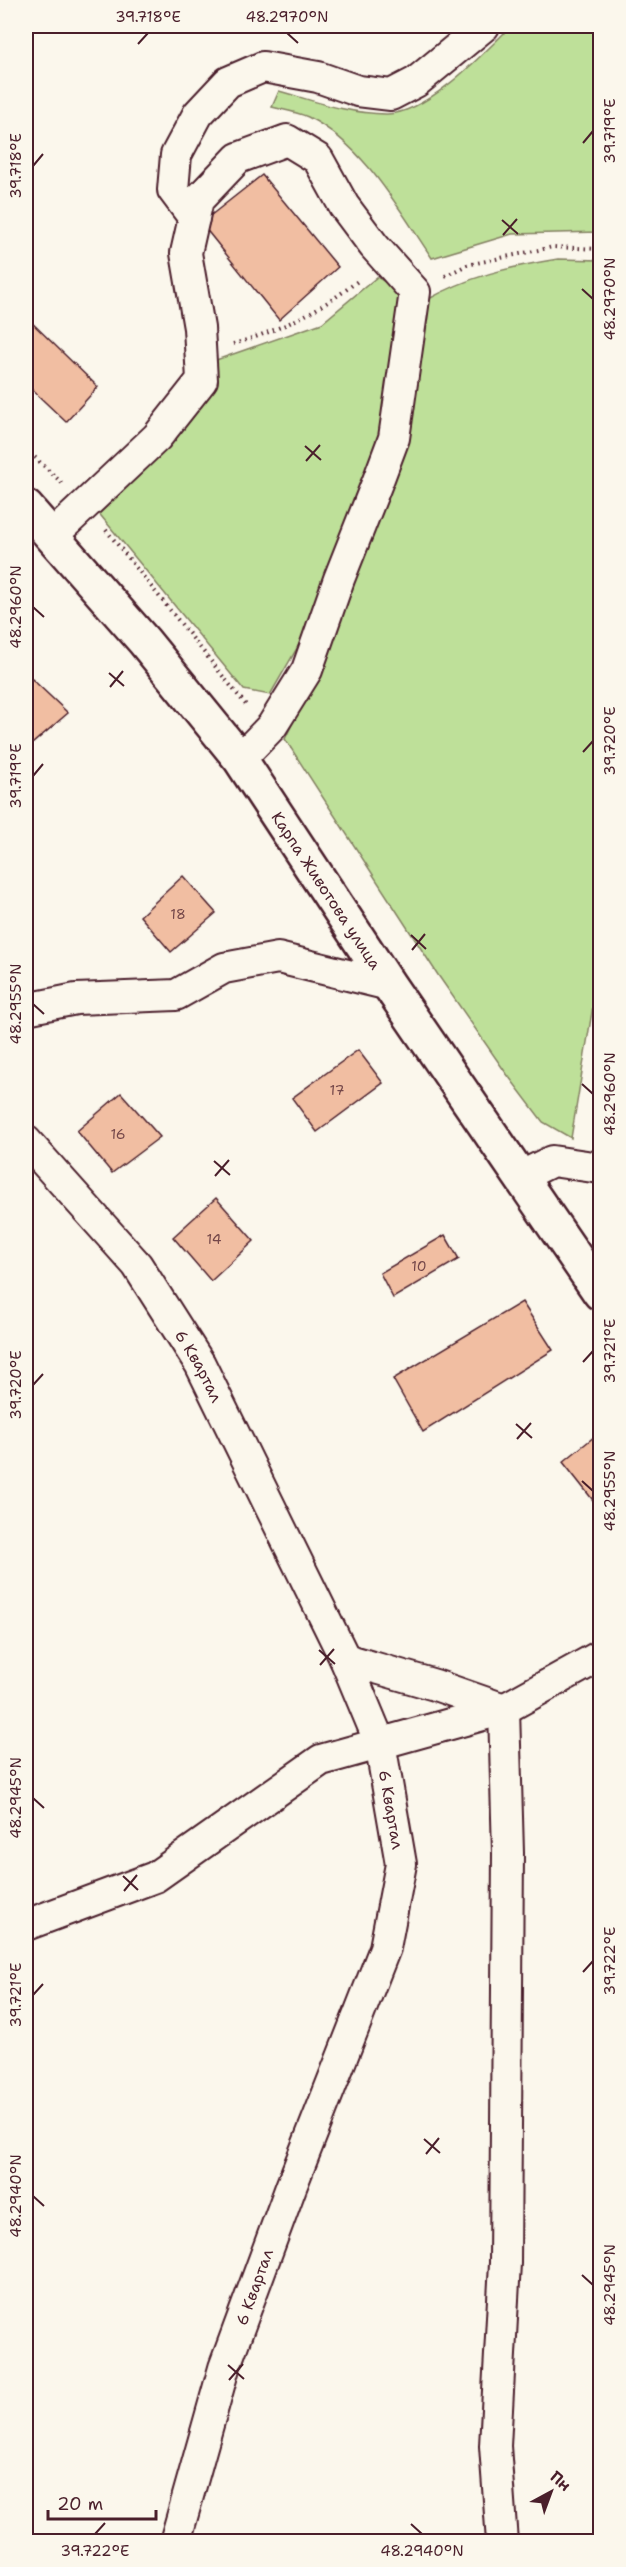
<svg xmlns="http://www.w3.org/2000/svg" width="626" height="2567" font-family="'Shantell Sans',sans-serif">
	<rect width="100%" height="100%" fill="#fbf7ec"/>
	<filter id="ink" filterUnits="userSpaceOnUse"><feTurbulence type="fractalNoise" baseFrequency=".0167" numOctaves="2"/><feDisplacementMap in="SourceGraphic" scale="12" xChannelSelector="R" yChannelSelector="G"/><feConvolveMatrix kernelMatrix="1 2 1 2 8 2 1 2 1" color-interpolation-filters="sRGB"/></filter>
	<g filter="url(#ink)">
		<path fill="#bee099" stroke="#848062" stroke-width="1.5" d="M511,26H600V232L512,234L432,258C398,208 364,145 308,117C297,112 284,110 272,107L279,91C314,101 349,114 386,114C426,115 484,53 511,26Z
			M558,259L600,260V950L595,955L597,982L571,1138L543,1122L506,1073L438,975L285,739L318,670L425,301C469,276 509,267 558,259Z
			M377,277L400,291L384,435L311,624L270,695L244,690L97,511L177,434L216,384V360L322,323Z"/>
		<path fill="#f1bea2" stroke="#4a1f2b" stroke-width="1.5" d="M262,175L338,267L279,320L201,223Z
			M26,317L98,387L66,422L26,384Z
			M32,679L68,713L26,749V685Z
			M183,876L216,913L171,952L140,916Z
			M358,1050L383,1083L317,1132L292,1098Z
			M121,1093L160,1137L112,1173L77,1131Z
			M216,1198L254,1241L211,1281L173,1237Z
			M445,1235L459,1259L393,1298L380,1273Z
			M522,1302L553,1350L423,1432L393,1379Z
			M600,1432V1509L563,1462Z"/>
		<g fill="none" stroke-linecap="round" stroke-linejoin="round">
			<g stroke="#4a1f2b" stroke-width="34">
				<g id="street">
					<path d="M194,218L173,190L176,155L198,114L228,82L263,67L318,77L358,91L391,95L416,82L484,26"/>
					<path d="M53,535L157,437L202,380L199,328L186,253L198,200L238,158L287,140L318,159L344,206L374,246L415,292L394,438L379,478L339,579L307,670L272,726L240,759"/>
					<path d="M26,1009L76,999L176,995L224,968L278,958L389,985"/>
					<path id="s1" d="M26,1141L137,1265L200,1364L345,1659L380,1743L401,1864L385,1948L291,2187L224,2368L175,2542"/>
					<path d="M520,1177L552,1161L600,1168"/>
					<path d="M345,1659L435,1685L504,1709L508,1853L505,2263L495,2446L502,2542"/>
					<path d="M26,1925L155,1877L321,1760L504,1709L600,1656"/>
				</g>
			</g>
			<g stroke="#4a1f2b" stroke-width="38">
				<g id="secondary">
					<path id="s2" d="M26,507L144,641L240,759L389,985L600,1293"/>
				</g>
			</g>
			<path stroke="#4a1f2b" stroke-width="4" stroke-dasharray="1.5 4.5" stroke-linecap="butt" d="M445,276L467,265L553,247L600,249
				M233,344C279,331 321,310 359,280
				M26,449L62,483
				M106,530L246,705"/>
			<use href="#street" stroke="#fbf7ec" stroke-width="30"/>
			<use href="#secondary" stroke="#fbf7ec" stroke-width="33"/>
		</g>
	</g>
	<path fill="none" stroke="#4a1f2b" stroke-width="2" d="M287,33L298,43M138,44L148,33M583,143L593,131M33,166L43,154M502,220L518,234M503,235L517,219M582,289L593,299M305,446L321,460M306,461L320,445M33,607L44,617M109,673L124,686M110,687L123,671M583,752L593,741M33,776L43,764M411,935L426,949M412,950L425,934M33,1004L44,1014M582,1084L593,1094M214,1161L230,1175M215,1176L229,1160M583,1362L593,1351M33,1385L43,1374M516,1424L532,1438M517,1439L531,1423M582,1481L593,1491M319,1650L335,1664M320,1665L334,1649M33,1798L44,1808M123,1876L138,1890M124,1891L137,1875M583,1972L593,1961M33,1995L43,1984M424,2139L440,2153M426,2154L439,2138M33,2196L44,2206M582,2275L593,2285M228,2365L244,2379M229,2380L243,2364M411,2524L422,2534M95,2534L105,2523"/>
	<g text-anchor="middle" stroke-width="4.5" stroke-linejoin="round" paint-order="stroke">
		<g font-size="14" fill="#744749">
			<text x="178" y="919">18</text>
			<text x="337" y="1095">17</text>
			<text x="118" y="1139">16</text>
			<text x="214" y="1244">14</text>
			<text x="419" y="1271">10</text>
		</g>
		<g font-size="16" fill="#4a1f2b" stroke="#fbf7ec">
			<text dy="6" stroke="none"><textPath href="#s2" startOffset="488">Карпа Животова улица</textPath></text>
			<text dy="6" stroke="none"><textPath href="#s1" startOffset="285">6 Квартал</textPath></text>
			<text dy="6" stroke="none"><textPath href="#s1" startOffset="771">6 Квартал</textPath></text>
			<text transform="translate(254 2287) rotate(-70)" y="6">6 Квартал</text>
		</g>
	</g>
	<rect width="626" height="2567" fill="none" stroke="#fbf7ec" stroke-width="66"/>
	<g transform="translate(551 2492) rotate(41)" stroke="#fbf7ec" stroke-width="4.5" paint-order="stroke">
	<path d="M0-4.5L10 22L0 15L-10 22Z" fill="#4a1f2b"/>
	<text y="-9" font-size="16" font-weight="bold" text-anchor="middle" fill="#4a1f2b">Пн</text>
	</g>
	<path d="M48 2510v9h108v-9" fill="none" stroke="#4a1f2b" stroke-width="3"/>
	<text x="57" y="2510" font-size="18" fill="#4a1f2b" stroke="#fbf7ec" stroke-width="4.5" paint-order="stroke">20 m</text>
	<rect x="33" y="33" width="560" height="2501" fill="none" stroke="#4a1f2b" stroke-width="2"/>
	<g font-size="15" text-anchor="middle" fill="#4a1f2b">
		<text x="148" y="22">39.718°E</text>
		<text x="287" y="22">48.2970°N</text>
		<text transform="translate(610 131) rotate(-90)" y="5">39.719°E</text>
		<text transform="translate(16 166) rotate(-90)" y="5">39.718°E</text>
		<text transform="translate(610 299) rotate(-90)" y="5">48.2970°N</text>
		<text transform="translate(16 607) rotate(-90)" y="5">48.2960°N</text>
		<text transform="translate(610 741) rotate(-90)" y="5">39.720°E</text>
		<text transform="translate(16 776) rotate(-90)" y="5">39.719°E</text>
		<text transform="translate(16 1004) rotate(-90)" y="5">48.2955°N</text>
		<text transform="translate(610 1094) rotate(-90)" y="5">48.2960°N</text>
		<text transform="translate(610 1351) rotate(-90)" y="5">39.721°E</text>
		<text transform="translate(16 1385) rotate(-90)" y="5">39.720°E</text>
		<text transform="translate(610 1491) rotate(-90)" y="5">48.2955°N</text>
		<text transform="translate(16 1798) rotate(-90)" y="5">48.2945°N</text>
		<text transform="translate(610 1961) rotate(-90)" y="5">39.722°E</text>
		<text transform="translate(16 1995) rotate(-90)" y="5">39.721°E</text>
		<text transform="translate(16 2196) rotate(-90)" y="5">48.2940°N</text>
		<text transform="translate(610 2285) rotate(-90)" y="5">48.2945°N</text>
		<text x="95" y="2556">39.722°E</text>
		<text x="422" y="2556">48.2940°N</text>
	</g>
</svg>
